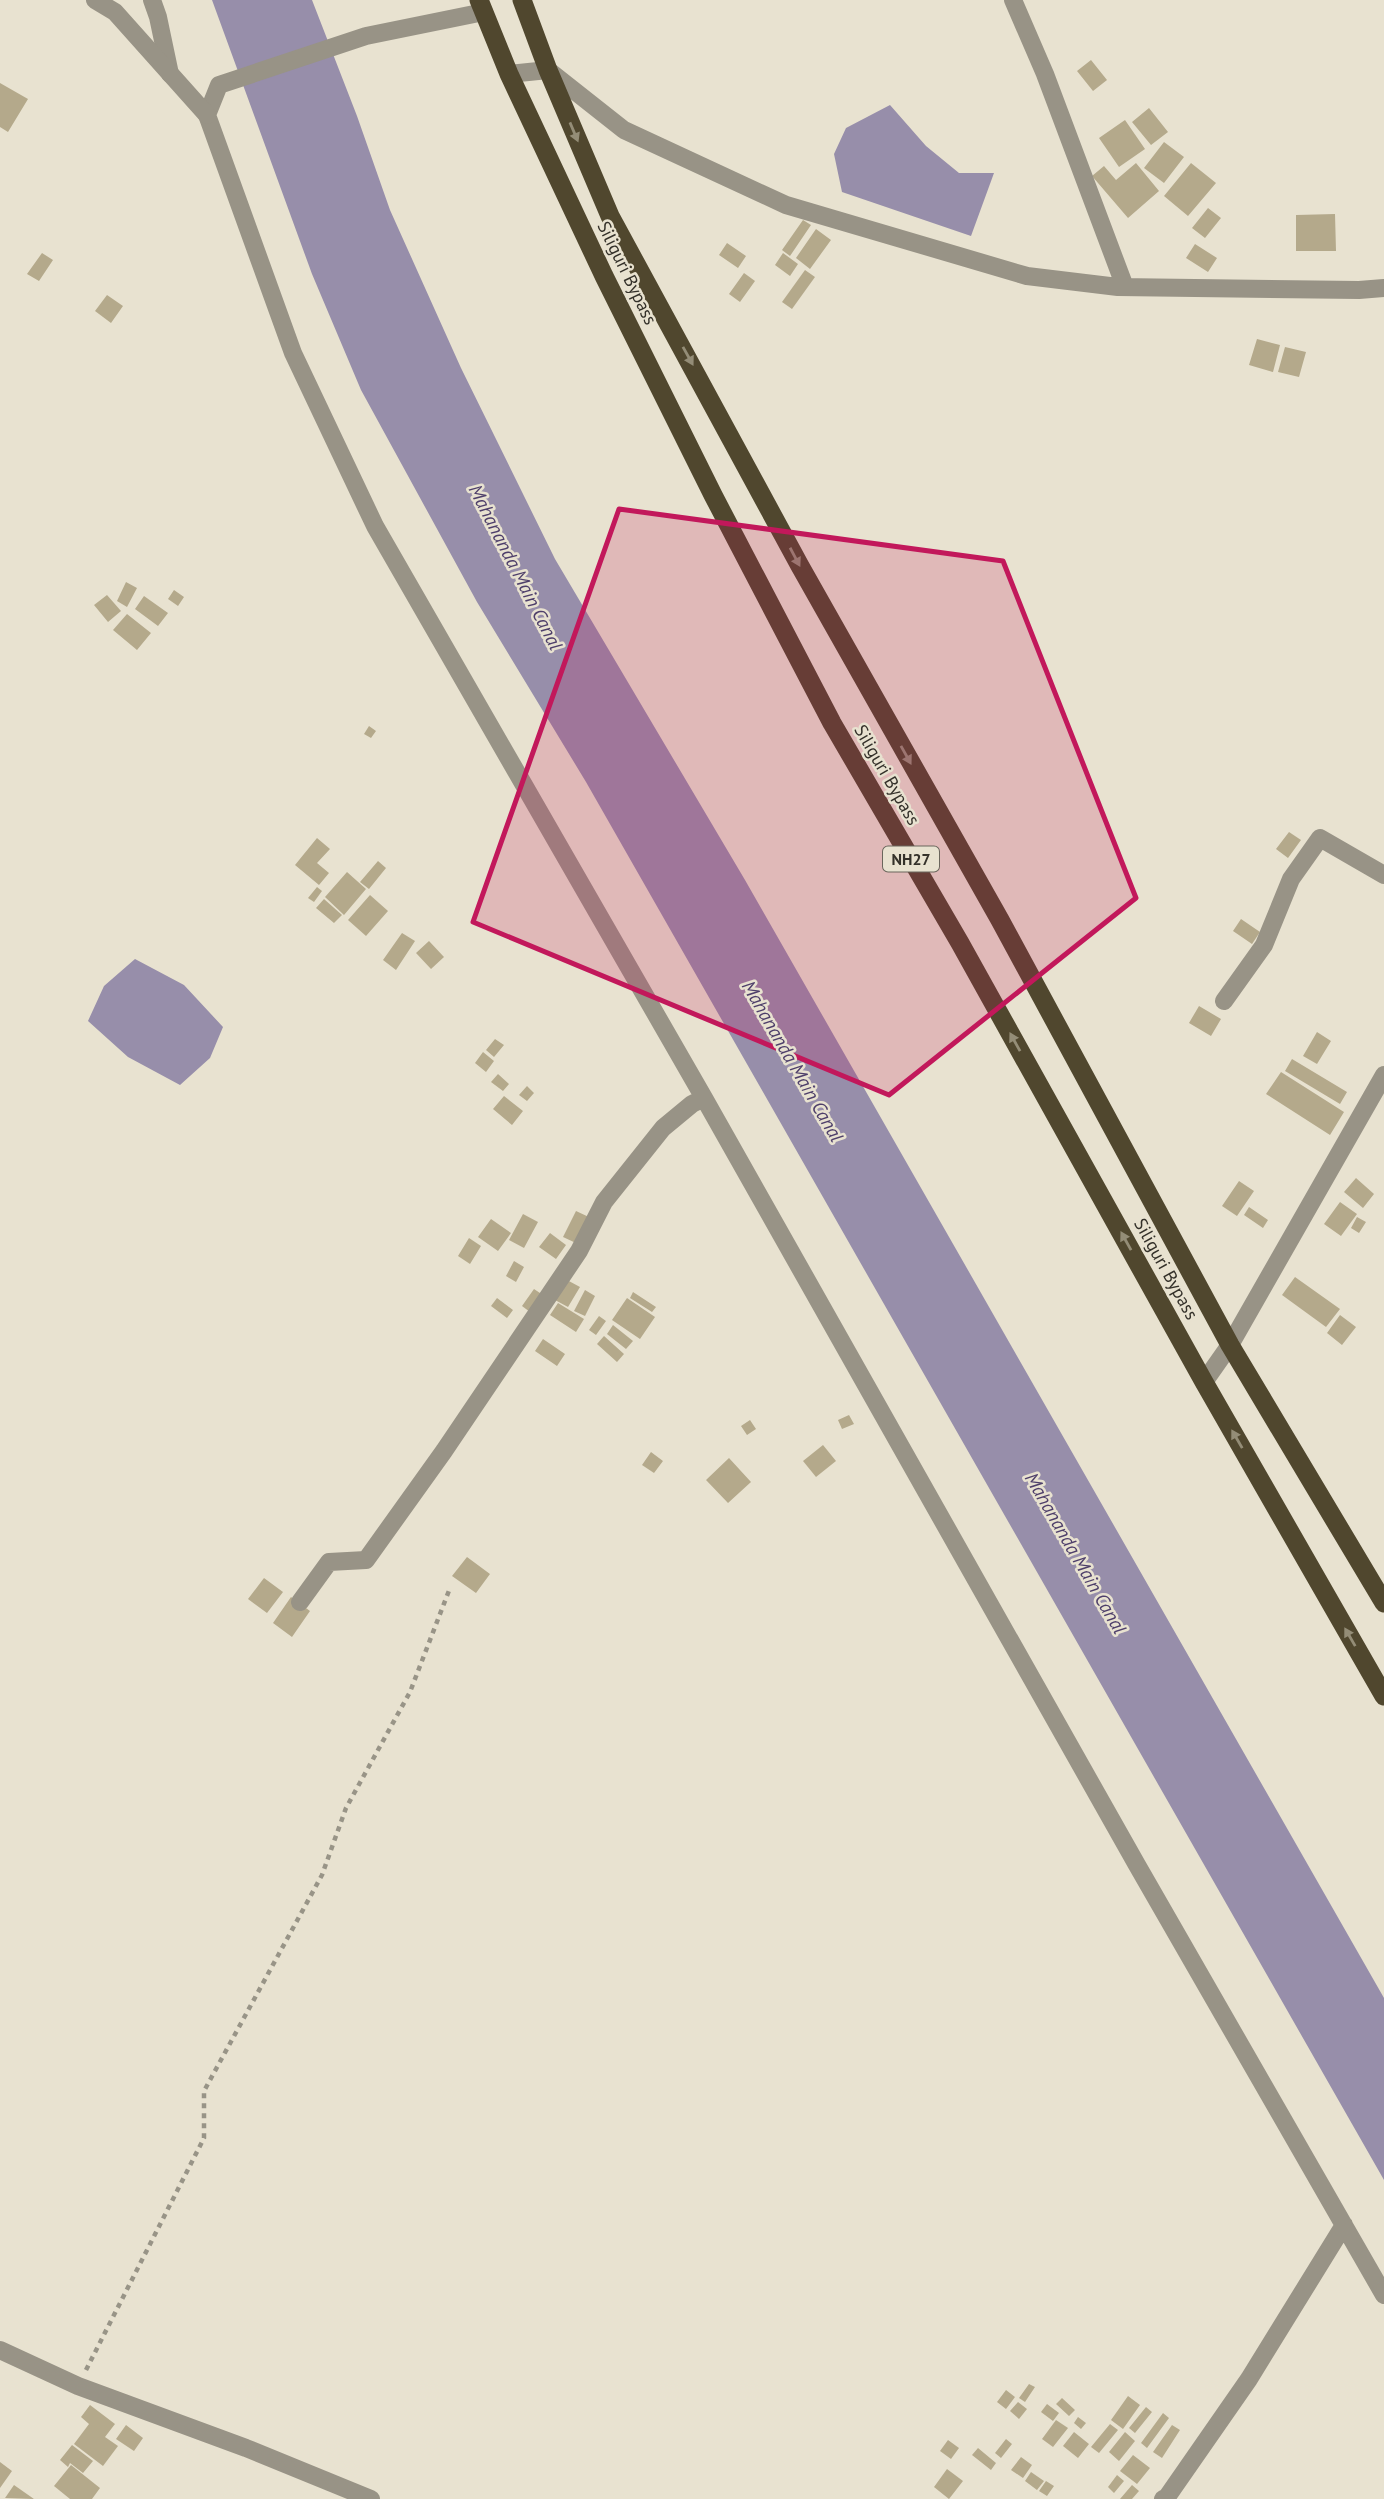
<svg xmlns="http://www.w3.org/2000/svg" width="1384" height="2499" font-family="'PT Sans',sans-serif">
	<rect width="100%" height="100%" fill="#e8e2d0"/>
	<path fill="#978eaa" d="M212,0H312L357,116L390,210L461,368L555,559L745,880L1384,1998V2180L586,782L477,602L361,390L312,274Z
		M890,105L926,146L959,173H994L971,236L842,192L834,154L846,128Z
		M135,959L184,985L223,1027L210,1058L180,1085L128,1057L88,1021L104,986Z"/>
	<path fill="#b4a98b" d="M1091,60L1107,80L1093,91L1077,71Z
		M0,83L28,99L8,132L0,127Z
		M1149,108L1168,132L1151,145L1132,122Z
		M1125,120L1145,149L1119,167L1099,138Z
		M1164,142L1184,157L1164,183L1144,168Z
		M1136,163L1159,191L1128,218L1092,176L1104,166L1116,180Z
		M1191,163L1216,183L1188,216L1164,196Z
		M1208,208L1221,218L1205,238L1192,228Z
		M1335,214L1336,251H1296V215Z
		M803,220L811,225L790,256L782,250Z
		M816,229L831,240L810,269L796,258Z
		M727,243L746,256L738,268L719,255Z
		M1195,244L1217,258L1208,272L1186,258Z
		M42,253L53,260L39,281L27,274Z
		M783,253L798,264L790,276L775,265Z
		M805,270L815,277L792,309L782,302Z
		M744,273L755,281L740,302L729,294Z
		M107,295L123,306L111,323L95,311Z
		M1257,339L1280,345L1273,372L1249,365Z
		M1285,347L1306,352L1299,377L1278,372Z
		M126,582L137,588L127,607L117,601Z
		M174,590L184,597L178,606L168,599Z
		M107,595L121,611L108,622L94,605Z
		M144,596L168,613L158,626L135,609Z
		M127,614L151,633L137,650L113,630Z
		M369,726L376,731L371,738L364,734Z
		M1289,832L1301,840L1288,858L1276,849Z
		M317,838L330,849L317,863L329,873L319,885L295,865Z
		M378,861L386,868L369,889L360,882Z
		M347,872L366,889L344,915L325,897Z
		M317,887L322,891L314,902L308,898Z
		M370,895L388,911L366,936L348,920Z
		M324,899L342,915L334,923L316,908Z
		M1241,919L1260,932L1252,944L1233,931Z
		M402,933L415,941L396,970L383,960Z
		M429,941L444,957L431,969L416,953Z
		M1199,1006L1221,1019L1211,1036L1189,1023Z
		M1317,1032L1331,1041L1317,1064L1303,1056Z
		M495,1039L504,1045L494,1057L486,1050Z
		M483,1052L494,1061L486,1072L475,1063Z
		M1292,1059L1347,1092L1340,1104L1285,1071Z
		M1281,1072L1344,1112L1330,1135L1266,1094Z
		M498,1074L509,1084L503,1091L491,1082Z
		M527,1086L534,1093L527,1101L519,1095Z
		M504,1096L523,1111L512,1125L493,1109Z
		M1356,1178L1374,1194L1363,1208L1344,1192Z
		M1239,1181L1254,1191L1237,1216L1222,1206Z
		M1340,1202L1357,1214L1341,1236L1324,1224Z
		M1249,1207L1268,1220L1263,1228L1244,1215Z
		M576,1211L591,1218L578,1244L563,1237Z
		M523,1214L538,1222L524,1248L509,1240Z
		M1357,1217L1366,1222L1359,1233L1351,1228Z
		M491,1219L511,1233L498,1251L478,1237Z
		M550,1233L566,1245L556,1259L539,1247Z
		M469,1238L481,1246L470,1264L458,1256Z
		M514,1261L524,1267L516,1282L506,1276Z
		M1295,1277L1340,1309L1326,1327L1282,1295Z
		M567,1280L580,1287L568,1307L555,1300Z
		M534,1289L543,1295L530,1312L522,1306Z
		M585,1290L595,1296L585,1316L574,1311Z
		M633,1292L656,1307L652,1312L630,1298Z
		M497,1298L513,1310L507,1318L491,1306Z
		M627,1298L655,1317L640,1339L612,1320Z
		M558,1303L584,1319L576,1332L550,1315Z
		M1340,1315L1356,1327L1342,1345L1327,1333Z
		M599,1316L606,1321L596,1335L589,1330Z
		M613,1325L633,1341L626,1349L607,1334Z
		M604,1336L624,1354L617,1362L597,1344Z
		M543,1339L565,1354L557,1366L535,1351Z
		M849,1415L854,1424L842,1429L838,1420Z
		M750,1420L756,1429L747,1435L741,1426Z
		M823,1445L836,1461L816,1477L803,1461Z
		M651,1452L663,1461L654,1473L642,1465Z
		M729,1458L751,1482L728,1503L706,1480Z
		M467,1557L490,1574L476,1593L452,1576Z
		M264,1578L283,1592L267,1613L248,1599Z
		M291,1597L310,1611L292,1637L273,1623Z
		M1029,2384L1035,2387L1025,2402L1019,2398Z
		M1006,2390L1015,2397L1006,2409L997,2402Z
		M1128,2396L1140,2405L1123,2429L1111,2420Z
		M1062,2398L1075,2410L1069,2416L1056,2404Z
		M1018,2402L1027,2409L1019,2419L1010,2411Z
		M1047,2404L1059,2413L1053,2421L1041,2412Z
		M90,2405L115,2424L105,2437L118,2446L103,2466L74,2444L89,2424L81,2417Z
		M1146,2407L1152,2412L1135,2433L1129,2428Z
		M1163,2413L1169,2418L1147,2448L1141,2443Z
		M1078,2417L1086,2423L1081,2429L1074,2423Z
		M1056,2420L1068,2428L1053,2447L1042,2439Z
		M1110,2424L1118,2430L1099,2453L1091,2447Z
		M126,2425L143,2438L134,2451L116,2439Z
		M1172,2425L1180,2430L1162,2458L1153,2452Z
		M1074,2432L1089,2444L1078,2458L1063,2446Z
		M1125,2432L1135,2441L1119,2461L1109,2452Z
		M1006,2439L1012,2444L1001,2458L995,2453Z
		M948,2440L959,2448L951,2459L940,2451Z
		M72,2445L93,2461L83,2473L70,2463L68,2467L60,2460Z
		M978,2448L996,2463L991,2470L972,2455Z
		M1133,2455L1150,2468L1137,2484L1120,2471Z
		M1021,2457L1032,2465L1023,2478L1011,2470Z
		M0,2462L12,2471L0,2488Z
		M71,2465L100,2488L92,2499H70L54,2486Z
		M947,2469L963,2481L949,2499L934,2487Z
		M1031,2472L1044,2481L1037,2490L1025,2481Z
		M1117,2475L1124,2481L1114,2493L1108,2487Z
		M1046,2481L1054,2486L1047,2496L1039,2491Z
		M14,2485L34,2499L5,2498Z
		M1132,2485L1139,2491L1132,2499H1120Z"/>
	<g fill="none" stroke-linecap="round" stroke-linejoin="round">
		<path stroke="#989487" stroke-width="4.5" stroke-dasharray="5 5" stroke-linecap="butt" d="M86,2370L204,2138V2091L322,1875L346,1808L410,1692L450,1588"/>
		<path stroke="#989386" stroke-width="18" d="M152,0L158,17L170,74
			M1013,0L1045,74L1125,287
			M484,12L366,36L219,85L207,115L293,353L375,526L704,1098L1137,1865L1384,2295
			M509,74L548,70L624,130L786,205L1027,276L1118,287L1359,290L1384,288
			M1224,1001L1264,945L1291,879L1320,838L1384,875
			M1204,1382L1230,1345L1384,1075
			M300,1602L329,1562L366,1560L444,1451L579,1251L604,1202L663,1128L692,1104L704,1098
			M1163,2499L1167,2497L1249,2379L1344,2225"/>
		<path stroke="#989386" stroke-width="18" d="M95,0L115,12L207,115
			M0,2350L78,2386L246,2448L371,2499"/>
		<path stroke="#50472e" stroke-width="19" d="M479,0L509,74L604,276L713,495L832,723L960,943L1204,1382L1384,1696
			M522,0L548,70L610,216L800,566L1000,920L1230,1345L1384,1603"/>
	</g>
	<defs><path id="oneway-solid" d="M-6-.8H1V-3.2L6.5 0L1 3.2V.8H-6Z" transform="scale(1.75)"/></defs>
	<g fill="#948d77">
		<use href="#oneway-solid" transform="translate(574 132) rotate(67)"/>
		<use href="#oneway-solid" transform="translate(688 356) rotate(61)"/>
		<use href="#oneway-solid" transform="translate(795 557) rotate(62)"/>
		<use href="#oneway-solid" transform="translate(906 755) rotate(61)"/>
		<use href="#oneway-solid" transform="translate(1015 1042) rotate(-119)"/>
		<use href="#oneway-solid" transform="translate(1126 1241) rotate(-119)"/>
		<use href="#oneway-solid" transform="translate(1237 1439) rotate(-120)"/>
		<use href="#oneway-solid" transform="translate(1350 1637) rotate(-120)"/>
	</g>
	<path fill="#c2185b" fill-opacity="0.2" stroke="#c2185b" stroke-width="5" stroke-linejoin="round" d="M619,509L1003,561L1136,898L889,1095L473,922Z"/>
	<g text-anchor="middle" stroke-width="5" stroke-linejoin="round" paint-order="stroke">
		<rect fill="#e8e2d0" stroke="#6a665c" stroke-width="2" x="883" y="846.5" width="56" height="25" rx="5"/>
		<g font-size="16" font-weight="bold" fill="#34312a">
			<text x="911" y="865">NH27</text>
		</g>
		<g font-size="18" fill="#34312a" stroke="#e8e2d0">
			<text transform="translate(627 273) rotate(64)" y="6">Siliguri Bypass</text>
			<text transform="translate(887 775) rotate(60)" y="6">Siliguri Bypass</text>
			<text transform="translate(1166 1269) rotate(61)" y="6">Siliguri Bypass</text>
		</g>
		<g font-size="19" font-style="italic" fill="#4e3f6a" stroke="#e8e2d0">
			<text transform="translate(516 567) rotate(63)" y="7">Mahananda Main Canal</text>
			<text transform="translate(793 1061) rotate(60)" y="7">Mahananda Main Canal</text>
			<text transform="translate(1076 1553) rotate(60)" y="7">Mahananda Main Canal</text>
		</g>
	</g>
</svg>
